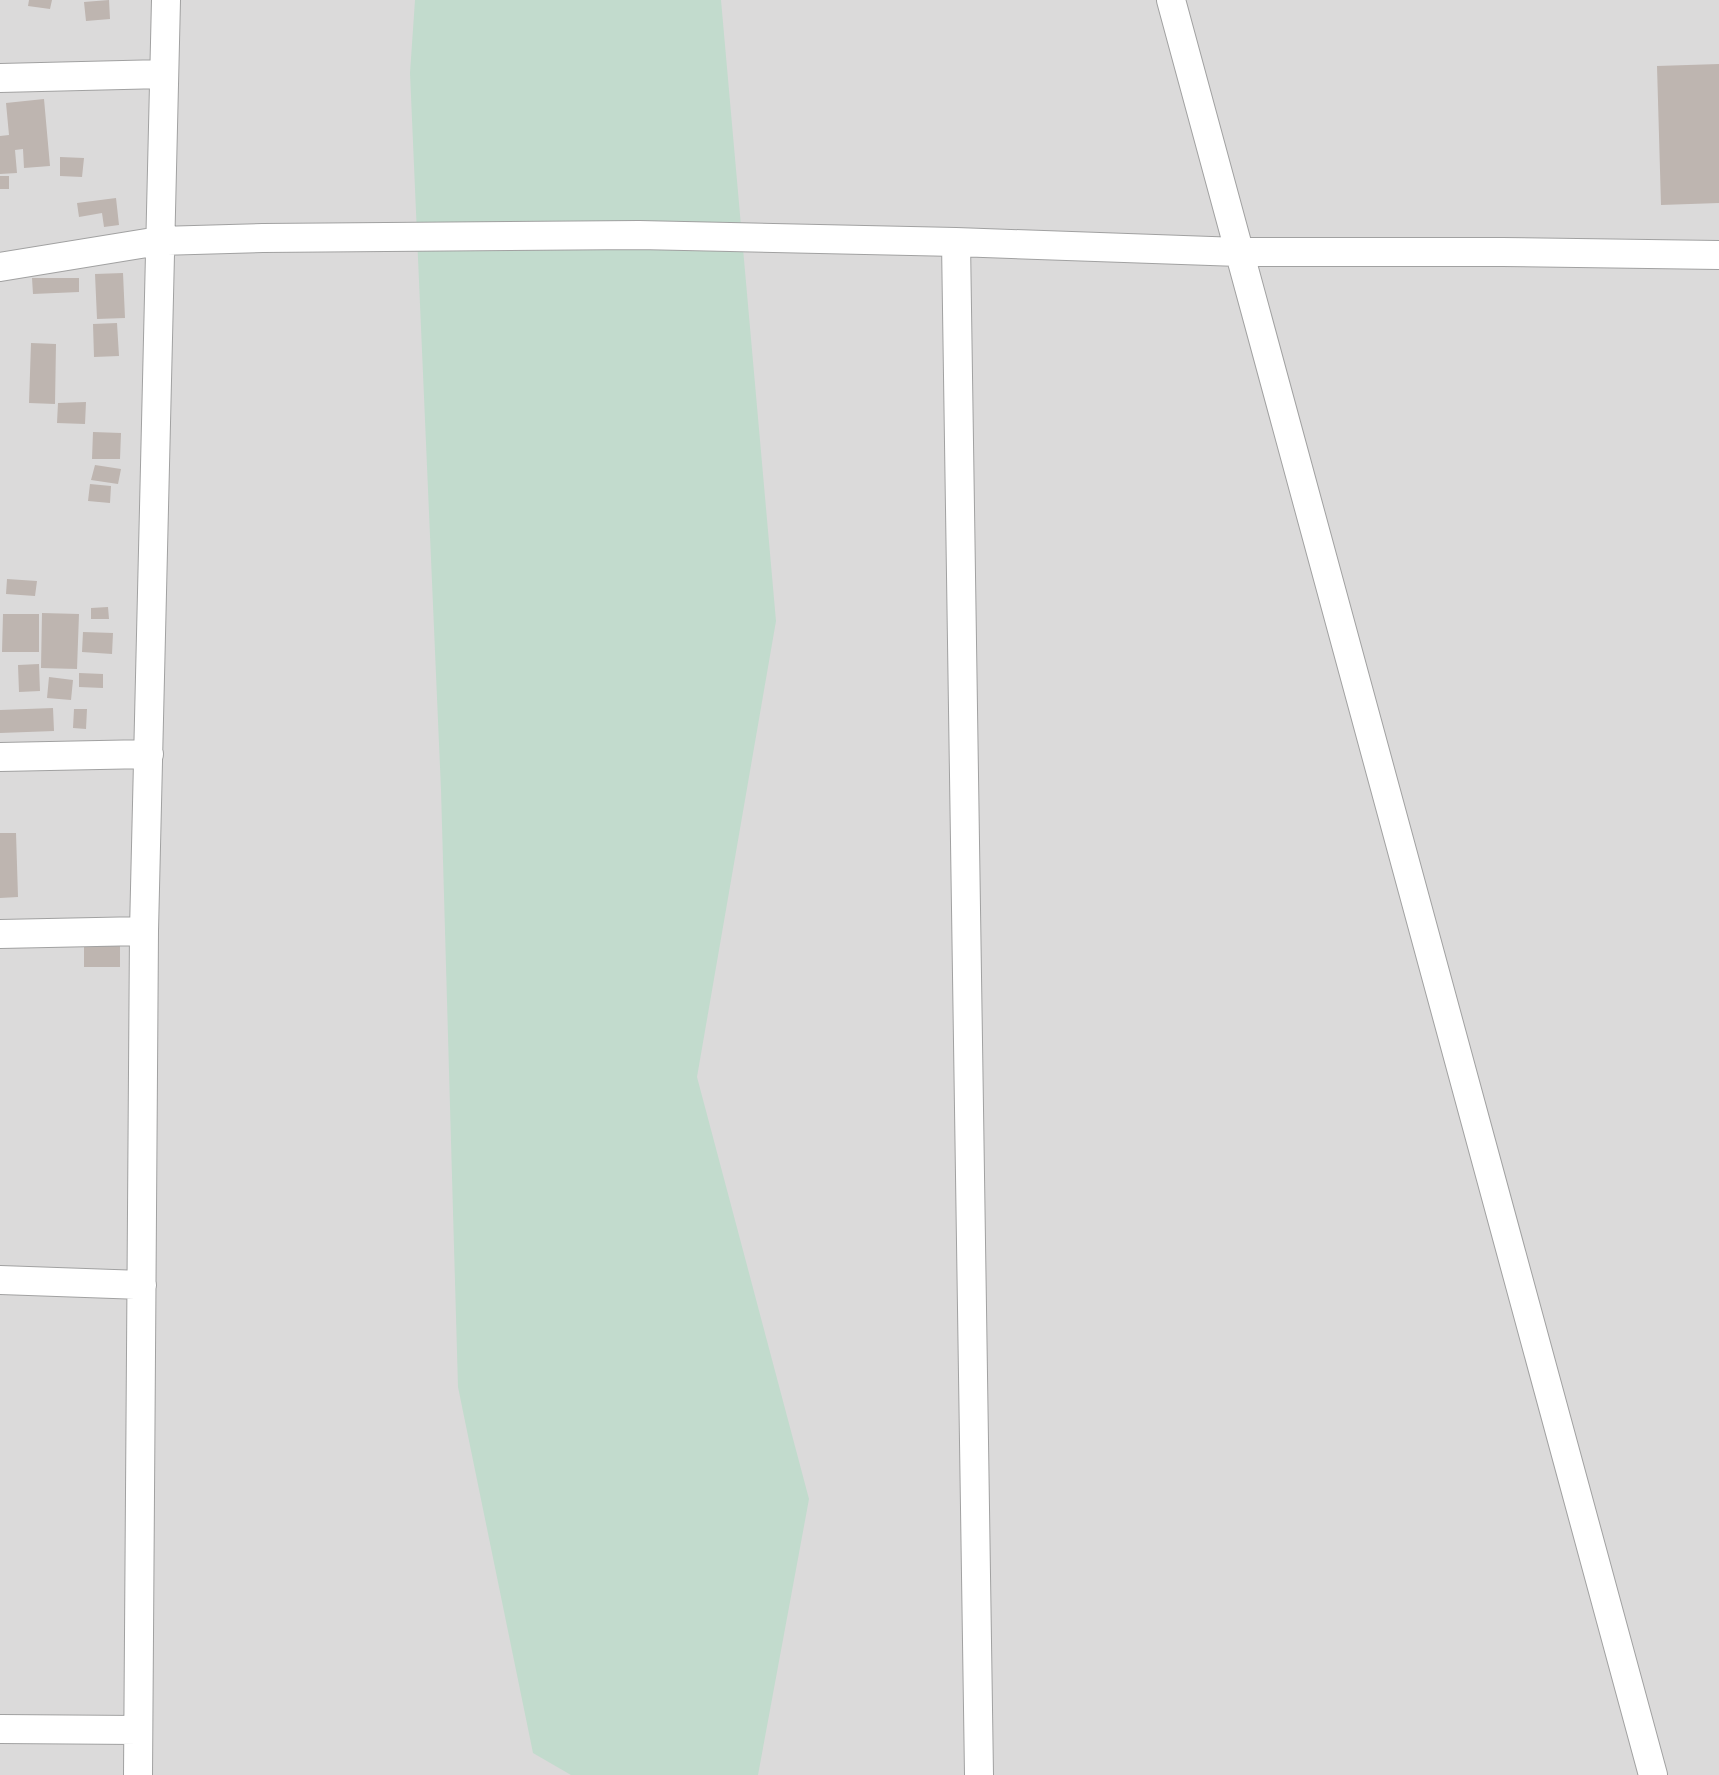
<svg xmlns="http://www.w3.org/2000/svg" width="1719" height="1775" font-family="Cabin,sans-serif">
	<rect width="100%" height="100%" fill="#eee9e4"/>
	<path fill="#dbdada" d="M0,0H1719V1775H0Z"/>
	<path fill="#c2dbcd" d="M415,0H721L776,621L697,1077L809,1499L758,1775H571L533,1753L458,1387L441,790L410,73Z"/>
	<path fill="#beb5b0" d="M29,0H52L50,9L28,6Z
		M109,0L110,19L86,21L84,2Z
		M1719,64V203L1661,205L1657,66Z
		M44,99L50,166L24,168L23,149L15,150L17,173L0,174V136L9,135L6,103Z
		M60,157L84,158L82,177L60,176Z
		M0,176H9V189H0Z
		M116,198L119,225L104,227L102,213L79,217L77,203Z
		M123,273L125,318L97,319L95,274Z
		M32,278H79V292L33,294Z
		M117,323L119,356L94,357L93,324Z
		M31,343L56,344L55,404L29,403Z
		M86,402L85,424L57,423L58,403Z
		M93,432L121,433L120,459H92Z
		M95,465L121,469L118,484L91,480Z
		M90,484L111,486L110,503L88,501Z
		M7,579L37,581L35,596L6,594Z
		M108,607L109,619H91V608Z
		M42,613L79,614L77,669L41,668Z
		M3,614H39V652H2Z
		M83,632L113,633L112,654L82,652Z
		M39,664L40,691L19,692L18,665Z
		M79,673L103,674V688L79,687Z
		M49,677L73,680L71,700L47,698Z
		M53,708L54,731L0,733V710Z
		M74,709H87L86,729L73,728Z
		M0,833H16L18,897L0,898Z
		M84,942H120V967H84Z"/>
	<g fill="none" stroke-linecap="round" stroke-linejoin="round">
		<g stroke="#a1a1a1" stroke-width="30">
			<path id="minor" d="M1171,0L1653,1775
				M0,78L164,74
				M956,242L979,1775
				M0,267L159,241L263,238L639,235L956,242L1239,252H1502L1719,255
				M0,757L149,754
				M0,934L144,931
				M0,1280L142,1285
				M0,1729L138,1730
				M138,1775L144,931L166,0"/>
		</g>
		<use href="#minor" stroke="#fff" stroke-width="28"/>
	</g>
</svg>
